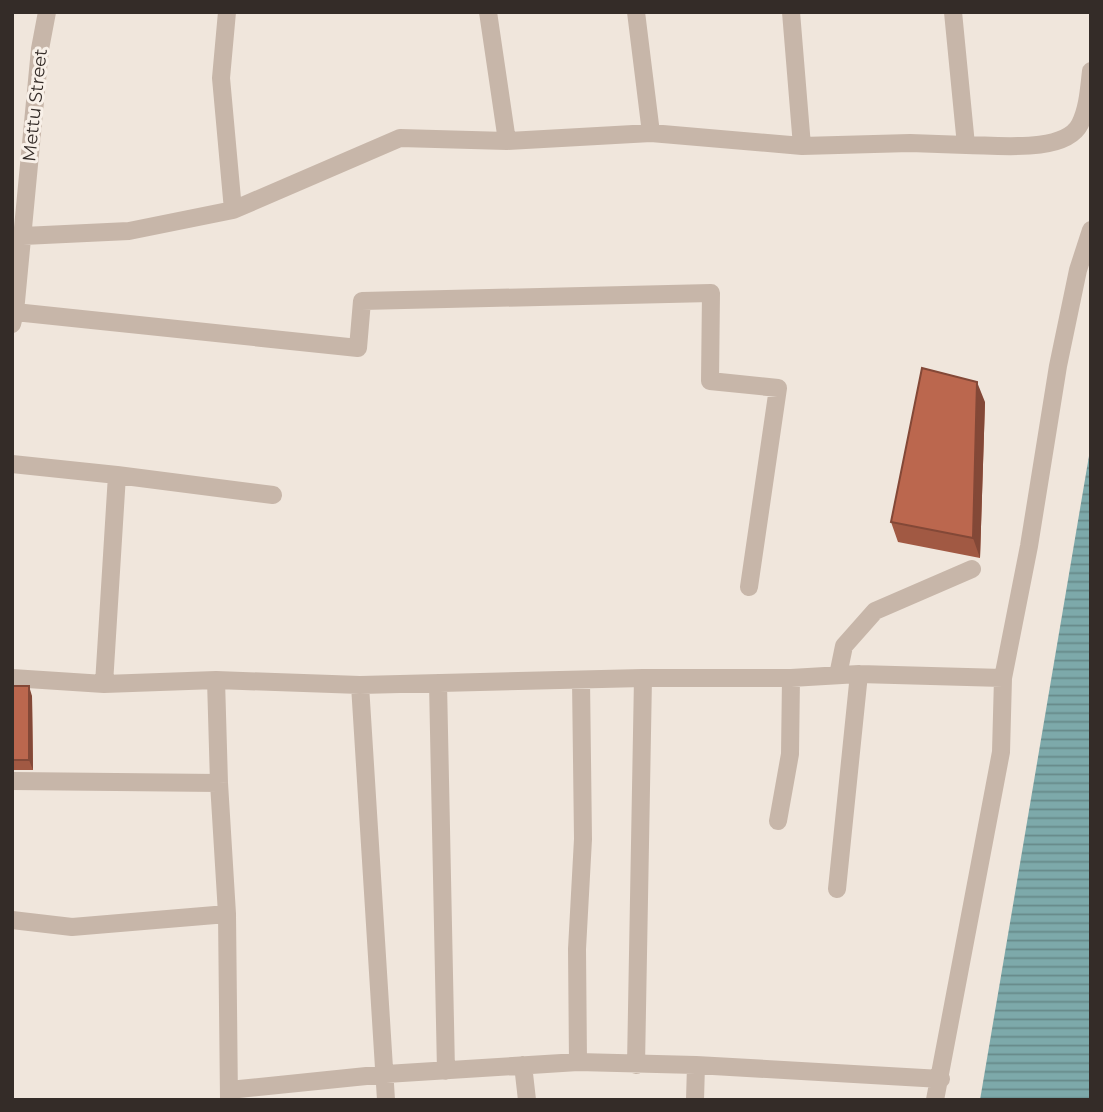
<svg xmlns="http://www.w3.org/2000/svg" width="1103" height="1112" font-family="Montserrat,sans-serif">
	<defs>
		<pattern id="water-rules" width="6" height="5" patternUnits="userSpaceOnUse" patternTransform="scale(1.75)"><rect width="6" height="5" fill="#7da9aa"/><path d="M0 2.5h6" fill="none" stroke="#678a8a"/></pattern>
	</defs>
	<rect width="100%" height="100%" fill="#f0e6dc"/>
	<path fill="url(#water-rules)" d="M1091,444V1100H980Z"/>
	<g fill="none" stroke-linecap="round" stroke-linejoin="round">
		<path stroke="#c7b6a9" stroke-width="18" d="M227,12L221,78L233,210
			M488,12L507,141
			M636,12L651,133
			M966,145C996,145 1065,154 1080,124C1088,108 1089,88 1091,71
			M802,146L910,143L966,145L953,12
			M23,236L129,231L233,210L400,138L507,141L651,133L802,146L791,12
			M15,312L358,348L362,301L711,293L710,381L778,388L749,587
			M12,324L15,312L40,49L47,12
			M12,464L117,475L273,495
			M838,675L844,646L875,611L972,569
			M12,678L104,684L216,680L360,685L643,678H791L859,674L1003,678
			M216,680L219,783L227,914L229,1100
			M438,683L446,1071
			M104,684L117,475
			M360,685L386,1100
			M12,781L219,783
			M778,821L790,754L791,678
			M837,889L859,674
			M12,920L72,927L227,914
			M578,1062L577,949L583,839L581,680
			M523,1065L527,1100
			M636,1065L643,678
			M229,1090L386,1074L578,1062L696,1065L941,1079
			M695,1100L696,1065
			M935,1100L1001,752L1003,678L1029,546L1058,366L1078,270L1091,230"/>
	</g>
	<path fill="#a15943" d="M985,402L980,558L898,542L891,522Z
		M12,686L32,696L33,770H12Z"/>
	<path fill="#834837" d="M977,382L985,402L980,558L973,538Z
		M29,686L32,696L33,770L29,760Z"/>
	<path fill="#bb674e" stroke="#834837" stroke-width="2" d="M922,368L977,382L973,538L891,522Z
		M12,686H29V760H12Z"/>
	<g text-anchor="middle" stroke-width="6" stroke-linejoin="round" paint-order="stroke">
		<g font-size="18" fill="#342c28" stroke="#f8f0e8">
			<text transform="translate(35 105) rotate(-84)" y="6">Mettu Street</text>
		</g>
	</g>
	<rect width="1103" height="1112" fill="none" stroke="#342c28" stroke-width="28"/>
</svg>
